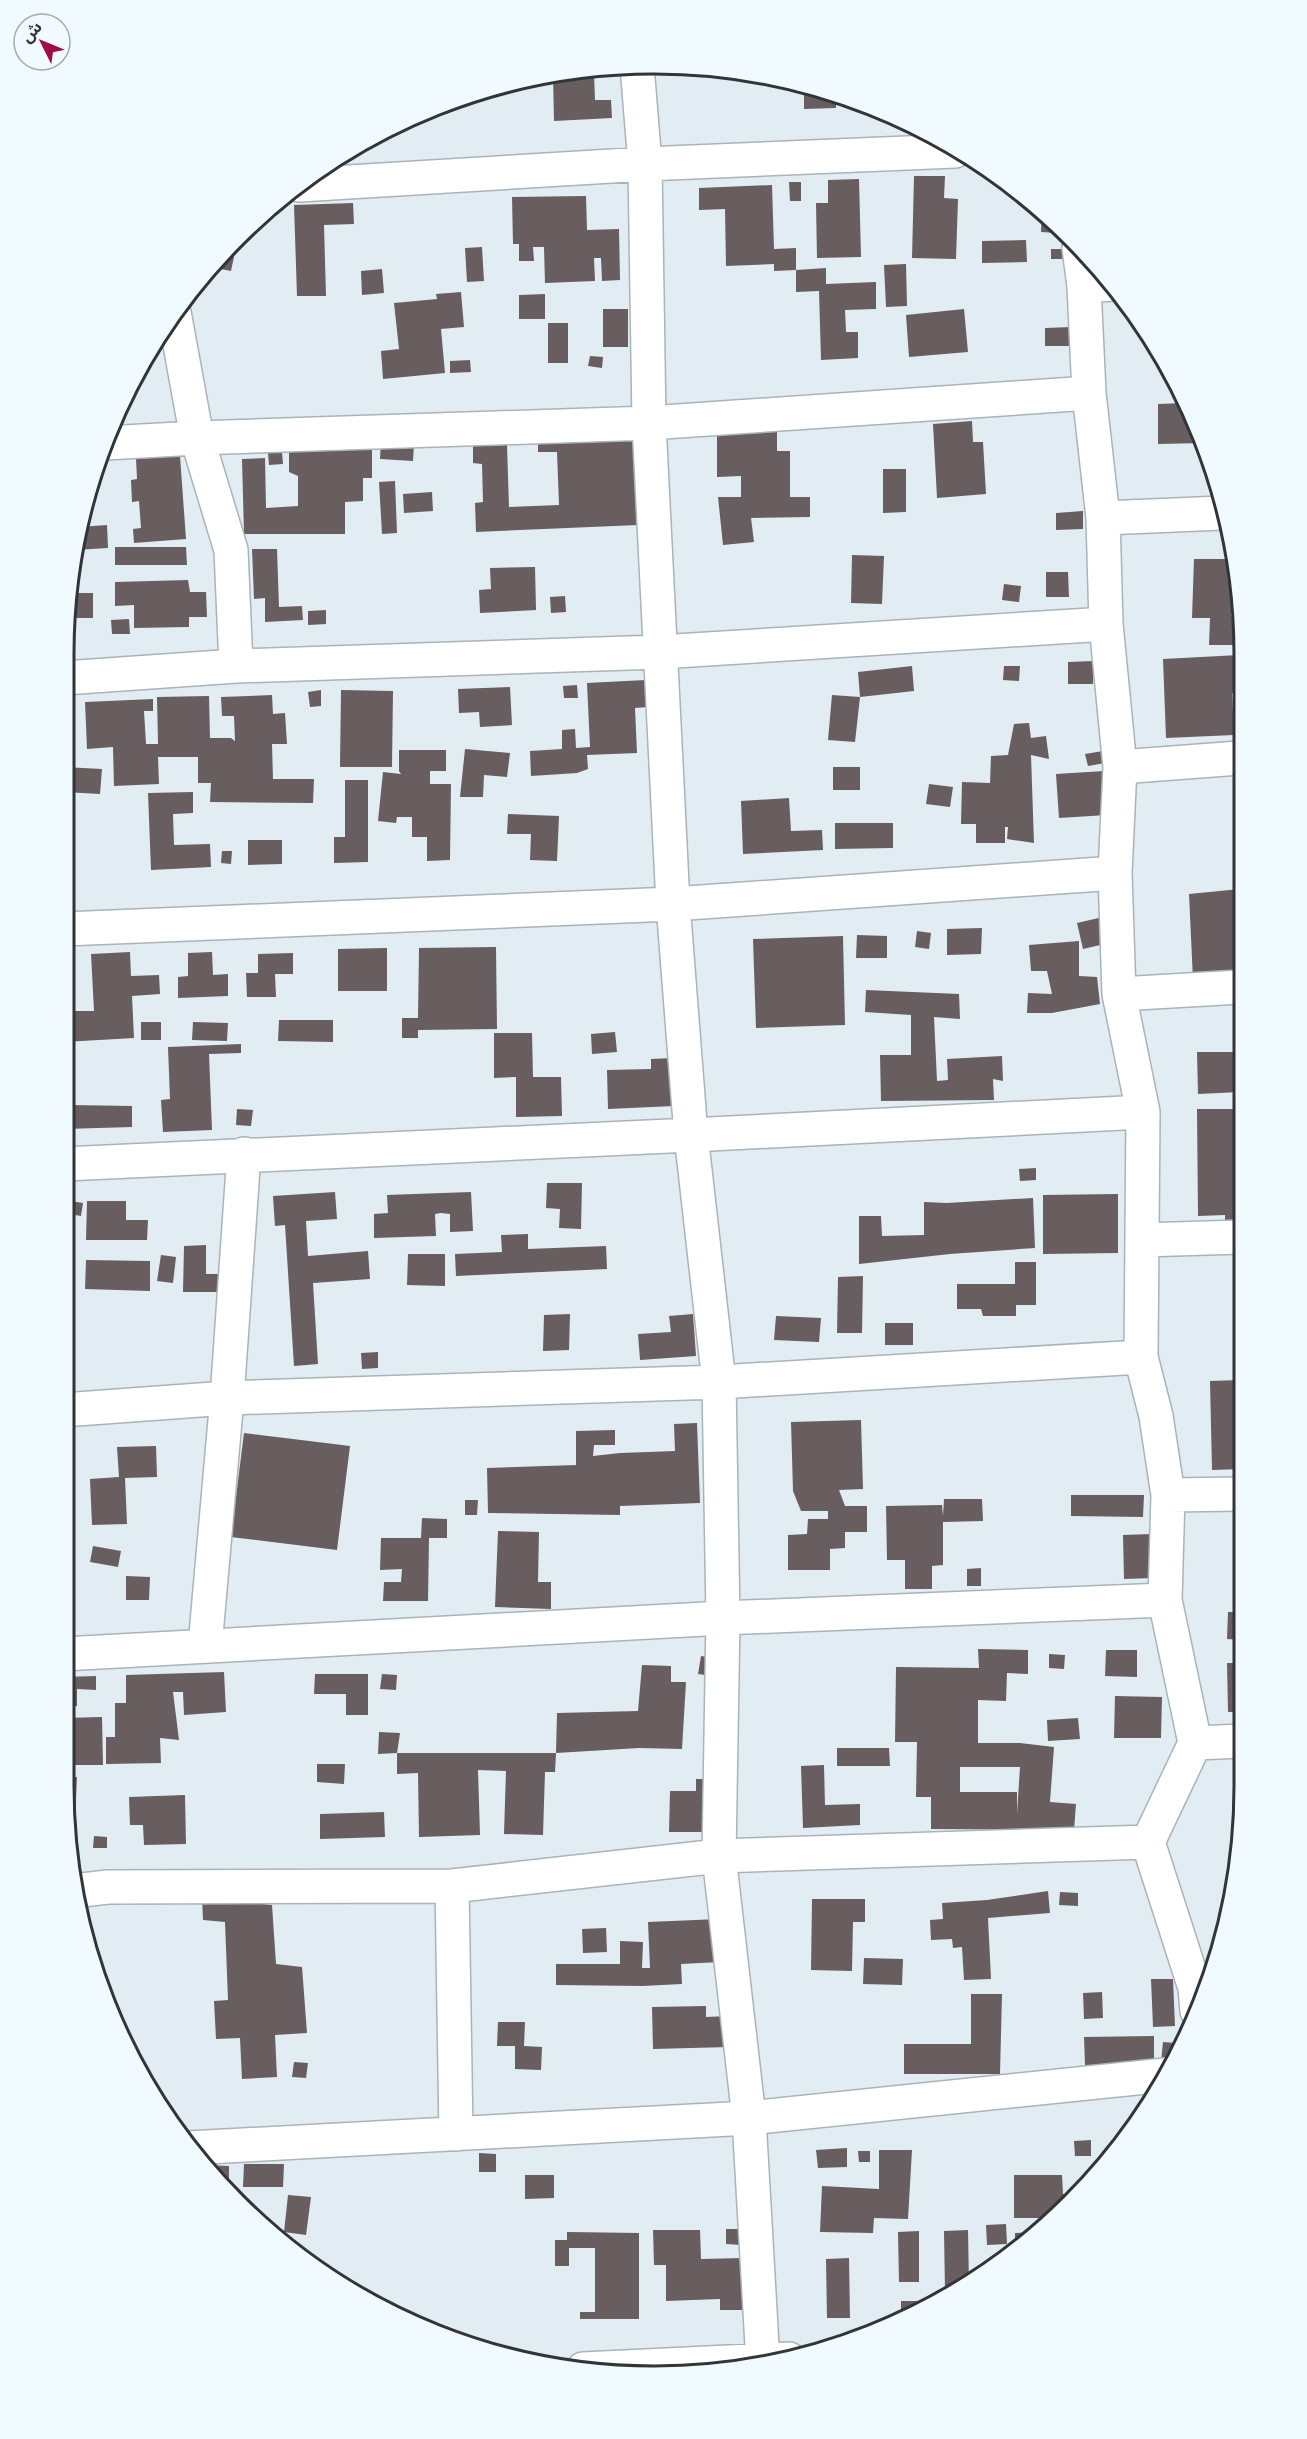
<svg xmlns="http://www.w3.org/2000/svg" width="1307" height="2439" font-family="'Open Sans','Noto Sans Arabic',sans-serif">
	<rect width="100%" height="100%" fill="#e2edf3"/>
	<path fill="#685d5f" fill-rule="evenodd" d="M594,72L595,100H611L612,118L554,121L553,74Z
		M792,81L807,83L836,94V108L804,109V87L792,88Z
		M857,102L875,109V113L858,109Z
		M914,176H945L944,198L958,199L956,259L912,258Z
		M859,179L861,257L817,258L816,203H828V180Z
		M789,182H801V201H790Z
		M772,185L774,249L796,248V270L826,268V284L876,282V309L845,310L846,332H858V358L821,360L819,291L796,292V270L774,271V264L726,266L725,209L699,210V188Z
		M586,196L587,230L619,229L620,280L602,281L601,258H594L595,281L545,283L544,247H533L534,261H519V244H513L512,197Z
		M353,203L354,224L324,225L326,296H297L294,205Z
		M1042,209L1058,225L1057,233L1041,232Z
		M238,238L231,271L210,267L229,247Z
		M1026,240L1027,262L982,263V241Z
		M482,247L484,281L467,282L465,248Z
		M1051,249H1063V259H1051Z
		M906,264L907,306L886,307L884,265Z
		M382,269L384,293L362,295L361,271Z
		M461,292L464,327L441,329L445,373L383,379L381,351L399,349L394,303L437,299L436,294Z
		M545,294V319H519V295Z
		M603,309H628V347H603Z
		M964,309L968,352L909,357L906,315Z
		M548,323H568V363H548Z
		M1071,327L1072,346H1045V328Z
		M590,356L603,357L602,368L588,366Z
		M470,360L471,372L450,373V361Z
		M1185,403L1199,428L1203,443L1158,444V404Z
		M972,421L973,442H983L986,494L937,498L933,424Z
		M777,432V451H790V497H810V517L751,518L754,542L723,545L718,497H741V476L717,477V434Z
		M636,436L638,525L476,532L475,503L483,502L482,464L473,463V446L507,445L509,507L559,505L557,452H538V438Z
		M381,441L414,444L413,461L380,459Z
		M289,449H372V478H363V501L345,502V534H244L242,459L265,458L266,508L298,506V476L289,472Z
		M282,452L283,464L269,465L268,453Z
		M180,456L186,539L134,543L133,529L141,528L139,501L132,502L131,480L137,479L136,459Z
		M883,469H906V512L883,513Z
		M395,481L397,533L382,534L379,482Z
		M432,492L433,511L404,513L403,494Z
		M1083,511V529L1056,530V513Z
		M107,525L108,548L75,550L79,527Z
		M115,547H186L187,565H115Z
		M252,549H277L279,607L302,606L303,620L265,622V598L254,599Z
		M852,555L884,556L882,604L851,603Z
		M1194,559H1232L1231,616H1239V645H1209L1210,618H1192Z
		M535,567L536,610L480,613L479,590L491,589L490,568Z
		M1046,572H1068L1069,597H1046Z
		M188,580L190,592H206L207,617H189V627L134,628V605L115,606V582Z
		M1004,584L1021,586L1019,602L1002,600Z
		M68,593H93V618H64Z
		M565,596L566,612L551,613L550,597Z
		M326,610V624L308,625V611Z
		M129,619L130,634H112L111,620Z
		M1239,655V693H1232L1234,735L1166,738L1163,659Z
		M1093,661V684H1068V662Z
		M912,666L914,691L860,697L858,672Z
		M1004,666H1020L1019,681L1003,680Z
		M646,680L648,707L635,708L637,753L587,755L588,769L577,773L531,776L530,751L562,749V730L575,729L576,748L590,747L587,683Z
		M577,685L578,698H564L563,686Z
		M510,687L512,725L480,727L479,712L459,713L458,689Z
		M321,690V706L310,707L308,692Z
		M341,690L393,691L392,767H340Z
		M272,695L273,714L285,713L287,744H272L273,779H314L313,803L210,802L211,783H198V757H158L159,784L114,786L113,747L87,749L85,702L153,699V711H144L146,744H158L157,697L209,696L210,738H231L235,741L234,716H222L221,697Z
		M832,695L860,697L855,742L828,740Z
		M64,705H71V719H64Z
		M1029,723L1031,738L1046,736L1049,759L1031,755L1034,843L1007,839L1008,827H1005V843H976V824H961L962,782L990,783L991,756L1008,755L1014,724Z
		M465,749L510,753L507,777L484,775L483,797H460Z
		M399,750H446V771H430V784H451L450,860L427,861V837H412V817H397L396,823L378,821L383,772L401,774L399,771Z
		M1103,751L1105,763L1088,766L1085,754Z
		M64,767L102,769L100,794L64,792Z
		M833,767H860V790H833Z
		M1104,771L1107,815L1059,818L1056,774Z
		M345,780H368V862L334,863V837H345Z
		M929,784L953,787L950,807L926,804Z
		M193,792V813L173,814L174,845L210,844L211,867L151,870L148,793Z
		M789,798L791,831L822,830L823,850L743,854L741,801Z
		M508,814L559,816L557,861L530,860L531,834H507Z
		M835,823H893V848L835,849Z
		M248,840H282V864L248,865Z
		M222,851H232L231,864L221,863Z
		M1240,889V978L1193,980L1189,894Z
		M1103,917L1109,943L1083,949L1077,923Z
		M982,928L981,954L947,955V929Z
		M917,931L931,933L929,949L915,947Z
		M857,935L887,936V958H856Z
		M843,936L845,1025L756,1028L753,939Z
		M1079,941V976L1097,977L1100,1004L1052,1013H1027L1028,993L1052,994L1047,971H1031L1029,945Z
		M496,947L497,1029L418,1030V1038H402V1018H418L419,948Z
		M387,948V991H338V949Z
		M130,952L131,976L159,975L160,994L132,996L134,1038L64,1042V958H70L75,1011H94L91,954Z
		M212,952L213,975L228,974V996L178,998V977L188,976V953Z
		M293,953V974H275L276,997H247L246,973H258V954Z
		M866,990L959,994L960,1019L934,1017L937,1081L948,1080L947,1059L1002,1056L1003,1081L993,1079L994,1100L881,1101L880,1055H911V1015L865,1012Z
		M279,1020H333V1042L278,1041Z
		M141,1022H161V1040H141Z
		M193,1022L228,1023L227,1041L192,1040Z
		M615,1032L617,1052L592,1054L591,1034Z
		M494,1033H532L533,1077H561L562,1116L516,1117V1077L494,1078Z
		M241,1044V1053L209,1054L212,1130L163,1132L161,1100L170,1099L168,1047Z
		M1197,1052H1240V1092L1198,1094Z
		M673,1058L674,1106L608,1109L607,1070L651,1069V1059Z
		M64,1087H69V1105L132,1106V1127L64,1129Z
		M237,1109L253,1110L251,1126L236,1125Z
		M1197,1109H1241V1222L1225,1223V1215L1198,1216Z
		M1036,1168V1180L1020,1181L1019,1169Z
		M547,1183H582L581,1229L559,1228L560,1209L546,1208Z
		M335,1192L337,1219L306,1221L308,1256L368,1251L370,1279L313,1283L318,1364L294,1366L285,1225L275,1226L273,1196Z
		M471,1192L473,1231L450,1232V1214L441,1213L435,1214L436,1236L374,1238V1214L388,1213L387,1195Z
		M1118,1194V1253L1043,1254V1195Z
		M1033,1198L1035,1248L950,1254L859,1264V1216H881L882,1236L924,1235V1202L947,1203Z
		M71,1201L83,1203L81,1216L69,1214Z
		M87,1201H126V1220H148L147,1240H86Z
		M528,1234V1249L606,1246L607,1269L456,1276L455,1254L502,1252L501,1235Z
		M206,1245V1274H228V1292H183L184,1246Z
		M408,1254H445V1286L407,1285Z
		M161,1255L176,1257L173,1283L157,1281Z
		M86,1260L150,1261V1291L85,1289Z
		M1015,1262H1036V1305H1016V1316H983L981,1309H957V1284H1015Z
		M863,1276L862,1333H837L838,1277Z
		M64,1297H75V1314H64Z
		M570,1314L569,1350L543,1351L544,1315Z
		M693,1314L696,1356L640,1360L638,1334L671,1332L669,1316Z
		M776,1316L821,1318L819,1342L774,1340Z
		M885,1323H913V1345H885Z
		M378,1352V1368L362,1369L361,1353Z
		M1240,1380L1242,1469L1212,1470L1210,1381Z
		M861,1420L863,1489L839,1490L845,1506H867V1532H845V1548L830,1549V1570H788V1535L807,1534L808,1519H828V1511H801L793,1491L791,1422Z
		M697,1423L700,1503L620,1506V1515L488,1513L487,1468L576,1465V1431L615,1430V1445H594L593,1456L620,1453L675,1451L674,1424Z
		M244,1433L350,1446L337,1550L231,1537Z
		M156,1446L157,1477L125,1478L127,1524L92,1525L90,1479L119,1477L117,1447Z
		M1071,1495H1144L1143,1517L1071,1516Z
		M944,1499H982L983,1521L943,1522V1565L932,1566V1589H905V1560H887L886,1506L942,1505L943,1516Z
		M465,1500H478L477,1515H465Z
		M422,1518L447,1519V1538H429L428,1601H383L384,1582H401L402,1569L380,1570L381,1538H421Z
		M498,1531L539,1532L538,1582H551V1609L495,1607Z
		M1151,1534L1153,1578L1124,1579L1123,1535Z
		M93,1546L121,1551L118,1567L90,1562Z
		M63,1566H67L66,1585H63Z
		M981,1568V1586H967V1569Z
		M126,1576L150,1577L149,1600H126Z
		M1228,1612H1242V1640L1227,1639Z
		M978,1649L1028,1650V1674L1007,1673L1006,1701L978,1700V1743H1020L1054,1747L1050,1802L1076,1804L1074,1830L931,1829V1797H916L917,1742H895L896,1667L979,1668ZM960,1767H1020L1017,1814V1792H960Z
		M1106,1650H1137V1677L1105,1676Z
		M1049,1654L1065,1655L1064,1669L1049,1668Z
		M701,1656L715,1658L713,1676L698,1674Z
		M1227,1663H1242V1712H1228Z
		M642,1665L671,1666V1682H686L682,1749L639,1748L556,1753L555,1772H545L543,1835L504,1834L506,1771L478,1770L480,1835L419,1837L418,1773L397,1774V1753H556L557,1713L638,1711Z
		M224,1672L226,1712L184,1715L183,1692H173L179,1740L160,1738L161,1763L106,1764V1737H115V1703H126V1675Z
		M315,1674H368V1715H346V1694H314Z
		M382,1674L397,1675L396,1690L380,1689Z
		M96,1676V1690L77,1689V1706H63V1677Z
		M1115,1696L1162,1697L1161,1738H1114Z
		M102,1717L103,1765H63V1718Z
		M1078,1718L1080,1739L1048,1741L1047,1720Z
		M379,1732L400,1733L397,1753L378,1754Z
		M837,1748H889L890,1766H837Z
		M317,1764H345L344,1784L317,1782Z
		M824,1765L825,1805L860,1804V1825L803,1828L801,1766Z
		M63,1777H77L74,1846H69Z
		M696,1779H714V1832H669L670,1791H696Z
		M1237,1781H1243V1824L1237,1858Z
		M185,1795L186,1844L144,1845L143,1825H130L129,1797Z
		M384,1812L385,1837L320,1839V1814Z
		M94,1836L107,1837V1848H93Z
		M1048,1891L1050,1913L988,1918L991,1979L964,1980L962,1947L953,1948L952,1939L931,1940L930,1920L943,1919L942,1903L987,1900Z
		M1060,1892L1078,1893V1906L1059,1905Z
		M202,1897L272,1905L276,1964L302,1967L307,2033L275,2035L277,2077L242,2079L240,2038L216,2039L214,2001L228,2000L225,1922L203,1920Z
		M812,1899H865V1922H853L852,1971L811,1970Z
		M719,1919L720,1962L681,1964L682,1984L642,1986L556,1985V1964H620V1941L643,1942L642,1968H650L648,1922Z
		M606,1928L607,1952L583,1953L582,1929Z
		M864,1958L903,1959L902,1985L863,1984Z
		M1151,1979H1173L1175,2026L1153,2027Z
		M1102,1992L1103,2018L1084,2019L1083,1993Z
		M971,1994H1002L1000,2074H904V2044H971Z
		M706,2006V2017L729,2016V2047L653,2049L652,2007Z
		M498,2022H525L524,2046L542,2047L541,2070L515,2069V2046H497Z
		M1154,2036V2064L1085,2065L1084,2037Z
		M1163,2042L1176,2043L1173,2063L1161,2062Z
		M294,2062L308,2063L306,2078L292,2077Z
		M1091,2140V2156H1075L1074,2141Z
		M847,2148V2167L818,2168L816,2150Z
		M879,2150H912L908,2219L874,2218L873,2233L820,2232L822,2186L879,2189Z
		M858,2151H870V2162H859Z
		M479,2153L496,2154V2172H479Z
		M244,2164H284L283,2187H243Z
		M204,2165L229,2166V2192L213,2175Z
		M525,2175H554V2198L525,2199Z
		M1014,2175H1062L1063,2194H1073V2201L1053,2218H1014Z
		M288,2195L311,2197L306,2235L284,2232Z
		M1006,2224L1007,2244L987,2245L986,2225Z
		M726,2229H742V2245L726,2244Z
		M653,2230H700L701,2259L743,2258L744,2310H720V2299L666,2301V2265H654Z
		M968,2230L969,2283L937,2300V2290L945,2291L944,2231Z
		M919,2231V2282H899L898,2232Z
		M567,2232L639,2233V2319H580V2312H595V2248H569V2266H555V2240H567Z
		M1035,2232L1027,2239L1015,2249V2233Z
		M849,2258L850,2318H827L826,2259Z
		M901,2301H918V2311L906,2317H901Z"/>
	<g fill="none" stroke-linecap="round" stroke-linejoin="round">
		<g stroke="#a9b4b9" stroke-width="36">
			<path id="minor" d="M637,66L645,164L649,423L673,904L691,1135L719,1382L723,1618L719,1856L749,2118L763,2363
				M299,185L645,164L955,151
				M1079,248L1084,286L1089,393L1103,518L1106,624L1120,767L1115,873L1119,994L1143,1112L1141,1357L1156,1416L1168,1495L1165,1600L1195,1743L1148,1842L1195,1988L1197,2011
				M1084,286L1113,284
				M174,312L197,438L231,550L236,666
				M105,443L197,438L649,423L1089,393
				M1103,518L1222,513
				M64,678L236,666L659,652L1106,624
				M1120,767L1239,758
				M64,929L673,904L1115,873
				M1119,994L1240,987
				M64,1164L691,1135L1143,1112
				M1142,1240L1241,1237
				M63,1410L227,1398L719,1382L1141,1357
				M1168,1495L1242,1494
				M205,1646L227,1398L244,1154
				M63,1654L723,1618L1165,1600
				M1195,1743L1242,1741
				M452,1886L456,2134
				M73,1891L108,1887L452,1886L719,1856L1148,1842
				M188,2148L749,2118L1165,2075
				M583,2369L789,2359"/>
		</g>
		<use href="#minor" stroke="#fff" stroke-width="33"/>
	</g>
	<path d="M0 0H1307V2439H0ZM654 74H654A580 580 0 0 1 1234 654V1786A580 580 0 0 1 654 2366H654A580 580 0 0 1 74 1786V654A580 580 0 0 1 654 74Z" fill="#f1fafe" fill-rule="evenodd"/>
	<path fill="none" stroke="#313537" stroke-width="3" d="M654 74H654A580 580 0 0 1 1234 654V1786A580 580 0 0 1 654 2366H654A580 580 0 0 1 74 1786V654A580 580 0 0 1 654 74Z"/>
	<g transform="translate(42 42) rotate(313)"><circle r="28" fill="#f1fafe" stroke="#a4abae" stroke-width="1.5"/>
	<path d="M0-4.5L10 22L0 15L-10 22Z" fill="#a20a49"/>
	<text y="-9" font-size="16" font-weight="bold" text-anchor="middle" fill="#313537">ش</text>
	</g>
</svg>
